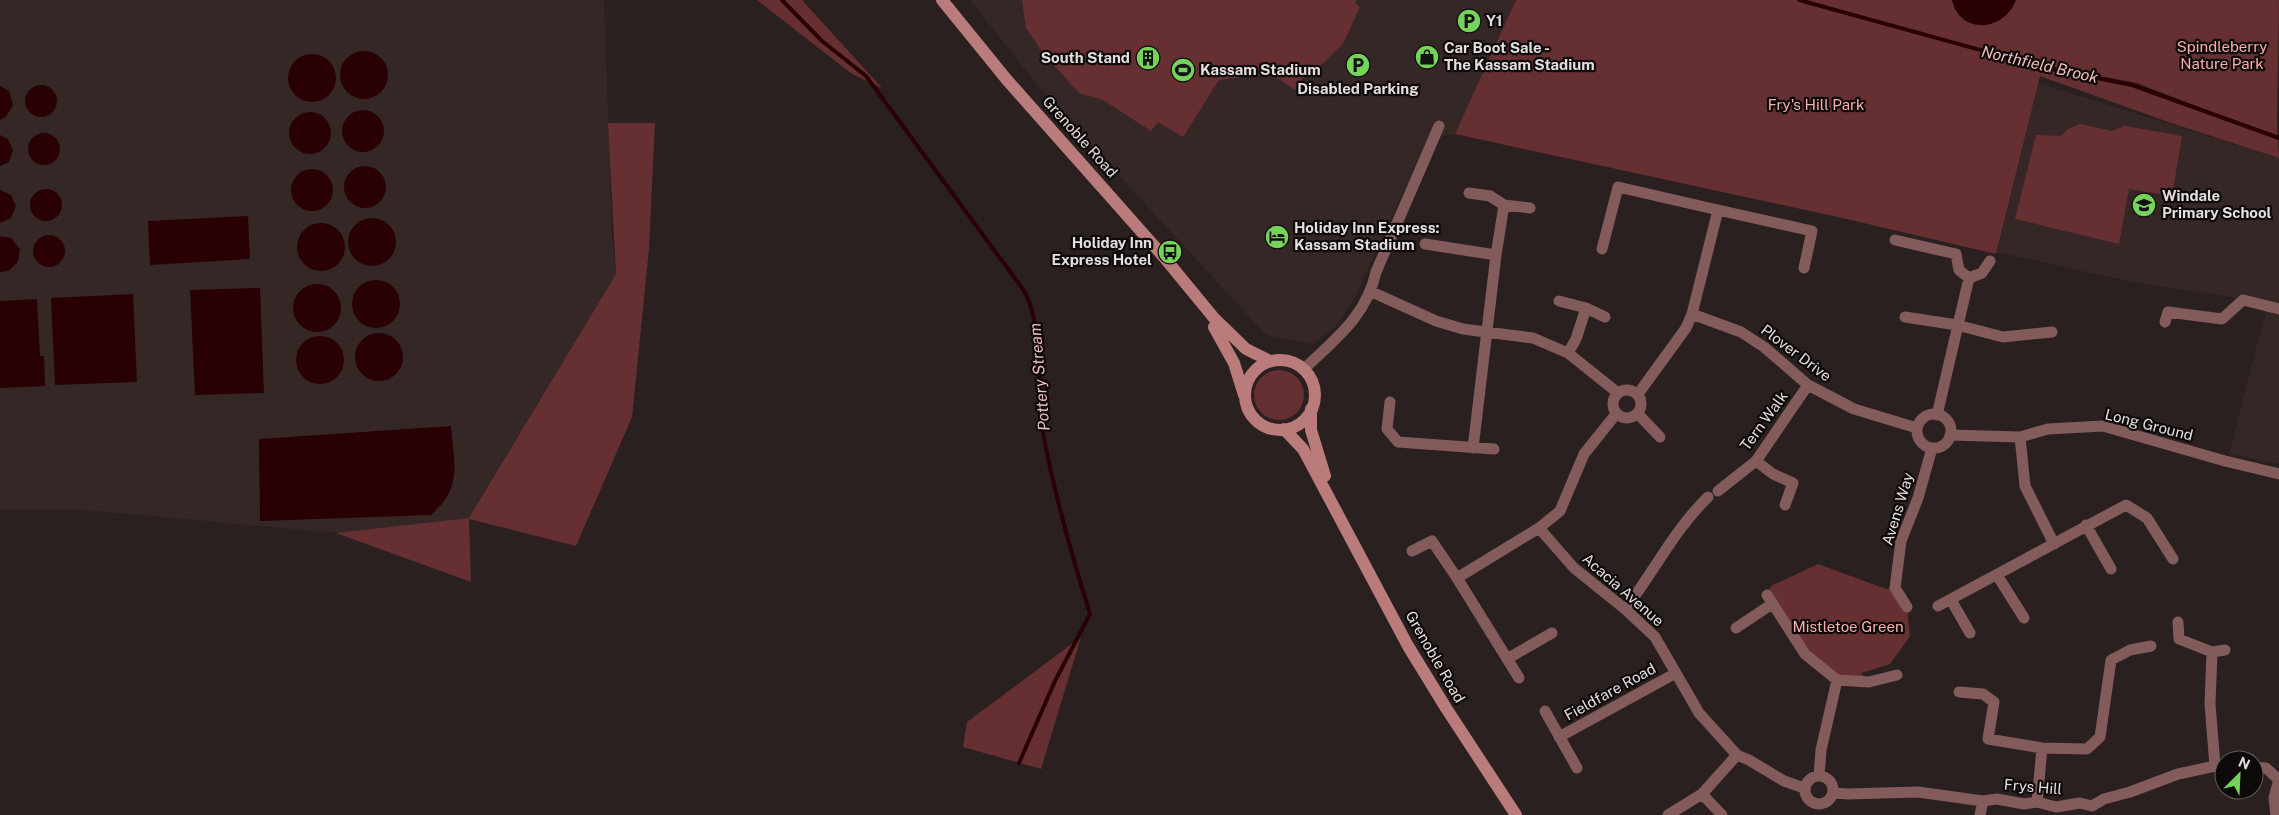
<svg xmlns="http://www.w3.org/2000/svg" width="2279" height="815" font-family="'Public Sans',sans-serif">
	<rect width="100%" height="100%" fill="#29201f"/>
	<path fill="#362727" d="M0,0H604L612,233L616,274L469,519L336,533L85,510L0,509Z
		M970,0H1516L1455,134L1428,138L1354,299L1337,325L1313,344L1266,335L1051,102Z
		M2038,83L2279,158V304L2137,283L1997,252Z
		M2267,306L2279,312V464L2229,454Z"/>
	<path fill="#663032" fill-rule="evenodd" d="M757,0H802L882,88L852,74Z
		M1022,0H1357L1355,3L1360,7L1343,44L1314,72L1309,69L1295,90L1271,74L1219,80L1183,137L1158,122L1151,131L1103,100L1079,93L1043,53L1026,28Z
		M1516,0H2279L2277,126L2279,158L2171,123L2040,76L1996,254L1838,217L1455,134ZM2042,65L2137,83L2206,110L2132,85Z
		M608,123H655L649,249L632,417L576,546L469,519L471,582L336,533L469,518L616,274Z
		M2080,124L2112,131L2125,126L2182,136L2172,196L2129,189L2119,244L2015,219L2036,135L2061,136L2068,129Z
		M1254 395a25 25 0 1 1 50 0a25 25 0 1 1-50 0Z
		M1818,564L1886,589L1895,588L1907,607L1910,636L1890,664L1861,673L1869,682L1837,680L1824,670L1767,595L1771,586Z
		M1081,637L1041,769L963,747L967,722Z"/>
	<path fill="#290105" d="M1952,0H2016C2004,32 1960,35 1952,0Z
		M340 75a24 24 0 1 1 48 0a24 24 0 1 1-48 0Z
		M288 78a24 24 0 1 1 48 0a24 24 0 1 1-48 0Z
		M25 101a16 16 0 1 1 32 0a16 16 0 1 1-32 0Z
		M0,86L9,91L13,105L6,117L0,120Z
		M342 131a21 21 0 1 1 42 0a21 21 0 1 1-42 0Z
		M289 133a21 21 0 1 1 42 0a21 21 0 1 1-42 0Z
		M28 149a16 16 0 1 1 32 0a16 16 0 1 1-32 0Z
		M0,135L8,139L13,150L9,162L0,166Z
		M344 187a21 21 0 1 1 42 0a21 21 0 1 1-42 0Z
		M291 190a21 21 0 1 1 42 0a21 21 0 1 1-42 0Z
		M30 205a16 16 0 1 1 32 0a16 16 0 1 1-32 0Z
		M0,190L11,195L16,206L11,218L0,223Z
		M248,216L250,259L150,265L148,221Z
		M348 242a24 24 0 1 1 48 0a24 24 0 1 1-48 0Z
		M297 247a24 24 0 1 1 48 0a24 24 0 1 1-48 0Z
		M33 251a16 16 0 1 1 32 0a16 16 0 1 1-32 0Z
		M0,236L11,238L20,249L18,262L8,271L0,272Z
		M352 304a24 24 0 1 1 48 0a24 24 0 1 1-48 0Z
		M293 308a24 24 0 1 1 48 0a24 24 0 1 1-48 0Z
		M260,288L264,393L195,395L190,290Z
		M133,294L137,382L55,385L51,298Z
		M37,299L40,356H44L45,386L0,388V301Z
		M355 357a24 24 0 1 1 48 0a24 24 0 1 1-48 0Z
		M296 360a24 24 0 1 1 48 0a24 24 0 1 1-48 0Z
		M451,426C454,466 463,486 431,515L260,521L259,439Z"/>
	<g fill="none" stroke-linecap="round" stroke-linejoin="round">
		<path stroke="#290105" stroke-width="4" d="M782,0L822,41L866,76L1025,292C1045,334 1035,383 1042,427C1053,490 1071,553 1090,614L1055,681L1019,763
			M1799,0L2042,67L2132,85L2279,138"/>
		<path stroke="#835b5b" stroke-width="11" d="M1469,193L1490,196L1504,205L1530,208
			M1895,240L1956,254L1959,270L1969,278
			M1425,244L1496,255
			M1602,249L1618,187L1718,210
			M1969,278L1982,273L1990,261
			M1372,292L1436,321L1463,329L1533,338L1568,353L1618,393
			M1559,301L1586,308L1605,317
			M1692,314L1718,210L1812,231L1804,268
			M1905,317L1957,325L2003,337L2052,332
			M2165,322L2168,312L2222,319L2243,300L2279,309
			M1568,353L1576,339L1586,308
			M1304,369C1335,339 1366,317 1376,272L1439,126
			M1613 404a14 14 0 1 1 28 0a14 14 0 1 1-28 0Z
			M1638,394L1686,328L1692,314L1741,332L1764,347L1808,385L1854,409L1917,428
			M1390,402L1387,429L1398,442L1494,449
			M1616,414L1584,454L1560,511L1539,528L1574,568L1625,609L1655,637L1699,713L1737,755L1749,760L1784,781L1804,788
			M1638,414L1660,437
			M1917 431a17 17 0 1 1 34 0a17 17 0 1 1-34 0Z
			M1937,415L1969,278
			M1950,435L2020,437L2048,429L2103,426L2225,461L2279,474
			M2020,437L2025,486L2054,544
			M1473,448L1496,255L1504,205
			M1756,461L1773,474L1793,483L1785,505
			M1718,491L1756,461L1808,385
			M2086,525L2111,569
			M1412,551L1432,541L1457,578
			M1997,575L2024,618
			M1767,595L1805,654L1837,680L1821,750L1819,776
			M1951,600L1970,633
			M1938,606L2126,505L2147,518L2173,559
			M1907,607L1895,588L1901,541L1918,498L1932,448
			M1625,609C1654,572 1674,530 1708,497
			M2178,622L2179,639L2212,652L2210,704L2215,766
			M1736,628L1772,604
			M2212,652L2225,650
			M1507,659L1552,633
			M1519,678L1457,578L1539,528
			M1837,680L1869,682L1897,675
			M1959,692L1983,694L1994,702L1988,739L2042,748L2037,802
			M1545,711L1577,768
			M1559,737L1676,673
			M2042,748L2087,749L2100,737L2111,660L2130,650L2151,646
			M2254,767L2266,768L2278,779
			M1805 790a14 14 0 1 1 28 0a14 14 0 1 1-28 0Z
			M1833,793L1848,794L1918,792L1983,801L1997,799L2024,804L2037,802L2056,807L2080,803L2092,806L2104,799L2130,792L2178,774L2215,766H2224
			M1702,794L1722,815
			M1668,815L1702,794L1737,755
			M1980,815L1983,801
			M2276,815L2274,798L2279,779"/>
		<path stroke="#ba7b7b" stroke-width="12" d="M942,0L1007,80L1163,256L1214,318L1246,349L1270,361
			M1214,327L1234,363L1244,395
			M1245 395a35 35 0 1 1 70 0a35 35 0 1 1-70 0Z
			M1311,409V430L1325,476
			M1284,429L1303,449L1408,646L1446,708L1516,815"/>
	</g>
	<defs>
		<g id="parking-disc" transform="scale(1.25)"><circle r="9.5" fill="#75d25b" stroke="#0e0a0a"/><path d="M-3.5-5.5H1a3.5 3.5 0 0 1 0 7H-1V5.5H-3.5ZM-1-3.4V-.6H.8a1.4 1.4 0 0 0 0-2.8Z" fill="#111"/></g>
		<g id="shop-disc" transform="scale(1.25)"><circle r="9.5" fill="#75d25b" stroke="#0e0a0a"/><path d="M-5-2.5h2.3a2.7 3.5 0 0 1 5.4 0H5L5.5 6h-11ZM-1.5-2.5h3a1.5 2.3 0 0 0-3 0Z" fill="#111"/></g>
		<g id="building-disc" transform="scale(1.25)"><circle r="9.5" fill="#75d25b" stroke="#0e0a0a"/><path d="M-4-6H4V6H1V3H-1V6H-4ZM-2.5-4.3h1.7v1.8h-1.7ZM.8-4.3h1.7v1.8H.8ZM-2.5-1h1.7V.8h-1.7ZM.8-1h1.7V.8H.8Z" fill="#111"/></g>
		<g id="stadium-disc" transform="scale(1.25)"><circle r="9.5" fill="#75d25b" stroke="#0e0a0a"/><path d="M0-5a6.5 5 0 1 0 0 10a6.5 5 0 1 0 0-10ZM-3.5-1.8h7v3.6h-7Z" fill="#111"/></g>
		<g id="school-disc" transform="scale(1.25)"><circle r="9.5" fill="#75d25b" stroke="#0e0a0a"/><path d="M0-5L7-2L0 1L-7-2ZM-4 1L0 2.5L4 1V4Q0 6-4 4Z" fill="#111"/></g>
		<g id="hotel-disc" transform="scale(1.25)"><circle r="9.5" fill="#75d25b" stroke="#0e0a0a"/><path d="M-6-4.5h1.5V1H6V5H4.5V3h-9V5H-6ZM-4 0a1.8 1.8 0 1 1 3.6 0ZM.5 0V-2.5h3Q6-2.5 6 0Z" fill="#111"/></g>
		<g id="bus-disc" transform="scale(1.25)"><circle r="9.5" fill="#75d25b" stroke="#0e0a0a"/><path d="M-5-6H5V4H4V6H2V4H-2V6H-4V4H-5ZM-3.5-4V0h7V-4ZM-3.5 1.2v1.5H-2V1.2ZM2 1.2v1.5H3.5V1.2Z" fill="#111"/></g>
	</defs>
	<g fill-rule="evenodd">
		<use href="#parking-disc" x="1469" y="21"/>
		<use href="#shop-disc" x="1427" y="57"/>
		<use href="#building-disc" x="1148" y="58"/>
		<use href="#parking-disc" x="1358" y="65"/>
		<use href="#stadium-disc" x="1183" y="70"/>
		<use href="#school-disc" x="2144" y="205"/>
		<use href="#hotel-disc" x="1277" y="237"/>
		<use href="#bus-disc" x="1170" y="252"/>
	</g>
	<g text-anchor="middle" stroke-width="4.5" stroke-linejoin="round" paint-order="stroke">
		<g font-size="15" font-weight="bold" fill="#e4dedd" stroke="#0e0a0a" text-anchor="start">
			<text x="1486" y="26">Y1</text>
			<text x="1444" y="53">Car Boot Sale -<tspan x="1444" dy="17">The Kassam Stadium</tspan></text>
			<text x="1130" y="63" text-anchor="end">South Stand</text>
			<text x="1200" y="75">Kassam Stadium</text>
			<text x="1358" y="94" text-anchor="middle">Disabled Parking</text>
			<text x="2162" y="201">Windale<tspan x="2162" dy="17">Primary School</tspan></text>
			<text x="1294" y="233">Holiday Inn Express:<tspan x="1294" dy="17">Kassam Stadium</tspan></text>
			<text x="1152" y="248" text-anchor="end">Holiday Inn<tspan x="1152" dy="17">Express Hotel</tspan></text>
		</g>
		<g font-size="15" fill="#f9aeae" stroke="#0e0a0a">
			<text x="2222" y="52">Spindleberry<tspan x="2222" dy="17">Nature Park</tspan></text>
			<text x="1816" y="110">Fry's Hill Park</text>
			<text x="1848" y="632">Mistletoe Green</text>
		</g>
		<g font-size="15" fill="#e4dedd" stroke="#0e0a0a">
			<text transform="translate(1080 137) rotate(48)" y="5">Grenoble Road</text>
			<text transform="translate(1796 353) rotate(37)" y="5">Plover Drive</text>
			<text transform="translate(1764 421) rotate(-54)" y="5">Tern Walk</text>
			<text transform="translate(2149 425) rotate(14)" y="5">Long Ground</text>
			<text transform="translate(1898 509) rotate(-73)" y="5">Avens Way</text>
			<text transform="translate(1623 590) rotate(41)" y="5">Acacia Avenue</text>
			<text transform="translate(1435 657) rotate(60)" y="5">Grenoble Road</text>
			<text transform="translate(1610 692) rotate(-29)" y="5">Fieldfare Road</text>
			<text transform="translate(2033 787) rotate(5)" y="5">Frys Hill</text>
		</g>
		<g font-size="16" font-style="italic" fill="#f1bebe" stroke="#0e0a0a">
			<text transform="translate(2040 64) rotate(13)" y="6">Northfield Brook</text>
			<text transform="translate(1039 377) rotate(-95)" y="6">Pottery Stream</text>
		</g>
	</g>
	<g transform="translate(2239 775) rotate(24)"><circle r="24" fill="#0e0a0a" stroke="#645f5e"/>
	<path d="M0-4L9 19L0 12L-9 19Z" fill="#75d25b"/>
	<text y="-8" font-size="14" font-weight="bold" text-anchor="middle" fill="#e4dedd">N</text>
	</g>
</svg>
